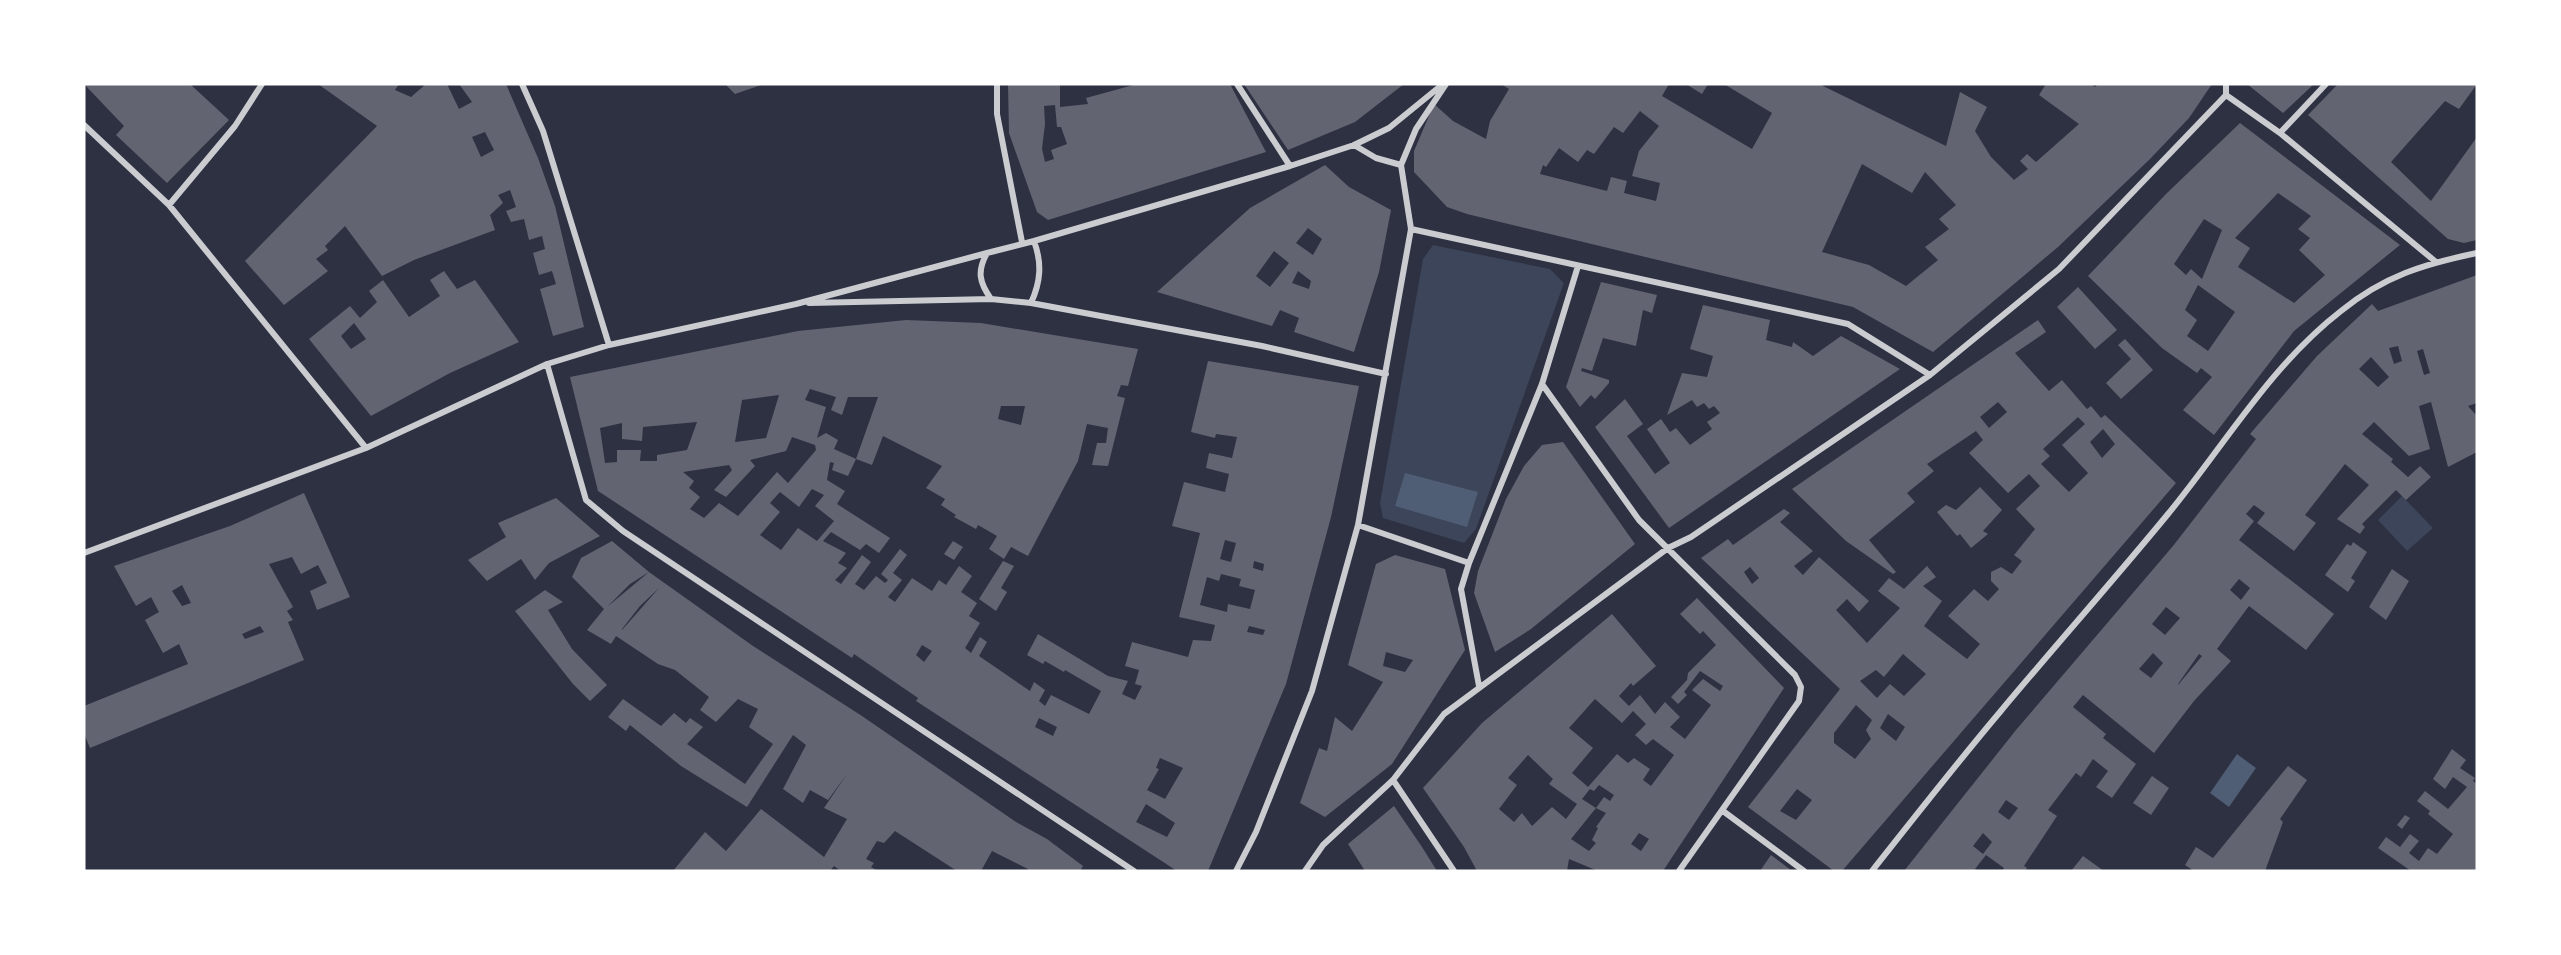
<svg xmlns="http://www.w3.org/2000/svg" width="2561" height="955" font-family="Merriweather,serif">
	<rect width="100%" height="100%" fill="#2d3142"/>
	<path fill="#3c4559" d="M1433,245L1550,269L1564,283L1476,529L1464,543L1383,518L1380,503L1423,259Z
		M2402,496L2433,528L2407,551L2378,520Z"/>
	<path fill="#4f5d75" d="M1405,473L1478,492L1467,527L1395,506Z
		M2237,754L2256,768L2229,807L2210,793Z"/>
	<path fill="#626471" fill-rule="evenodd" d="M84,84H190L229,120L167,183L116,135L124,126Z
		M318,84H399L395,90L411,97L426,84H447L459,109L472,102L459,84H506L538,158L555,206L584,327L553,336L540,289L556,284L552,271L539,275L533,253L545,249L542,236L529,240L524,219L511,222L506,211L516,207L510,190L498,195L503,203L490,215L495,230L414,260L382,276L345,226L325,246L328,250L316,259L328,271L284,305L245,261L377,126ZM485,132L494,150L481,157L472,137Z
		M725,84H764L735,94Z
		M1008,84H1060V107L1088,104L1086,98L1137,84H1230L1266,152L1048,220L1037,212L1009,133ZM1055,105L1057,127H1061L1067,144L1051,150L1054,159L1045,162L1042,149L1045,124L1044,106Z
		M1244,84H1404L1355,122L1288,150Z
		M1501,84H1669L1662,96L1752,149L1772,113L1724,84H1819L1946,146L1960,92L1987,107L1975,131L1991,157L2014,180L2028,169L2020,161L2027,154L2036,162L2079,124L2039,95L2046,84H2091L2095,87L2098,84H2212L2189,118L2150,159L2058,247L1933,352L1853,307L1467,214L1447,207L1414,172V151L1434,104L1453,121L1486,139L1490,121L1509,89ZM1640,111L1659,126L1639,151L1632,176L1660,183L1656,201L1624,193L1627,181L1611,177L1607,191L1540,174L1543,165L1546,167L1559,148L1578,162L1587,150L1594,154L1614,127L1623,133ZM1862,164L1912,193L1925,172L1956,205L1939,219L1949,229L1925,247L1938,260L1906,286L1869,265L1822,252Z
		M1686,84H1708L1702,94Z
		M2247,84H2314L2283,113Z
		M2338,84H2477L2459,109L2445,101L2391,162L2431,201L2477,137V240L2464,243L2448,239L2308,115Z
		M2240,123L2400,245L2294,331L2214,435L2183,410L2212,377L2201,368L2197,373L2162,348L2088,276L2166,194ZM2278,193L2311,216L2298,229L2310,238L2299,250L2325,275L2294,303L2238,267L2250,248L2235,238ZM2204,219L2222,230L2202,279L2191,269L2186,275L2174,264ZM2198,285L2235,312L2208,351L2187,336L2197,320L2185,310Z
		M1325,165L1349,187L1391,210L1379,272L1354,352L1294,332L1299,318L1280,310L1272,326L1157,292L1250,208ZM1308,228L1322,239L1313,255L1296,243ZM1274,251L1289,263L1270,287L1256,276ZM1298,271L1311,281L1309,289L1292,283Z
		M444,271L457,289L475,280L519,342L450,373L371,416L309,339L350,306L360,318L377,302L369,291L383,280L409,317L440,296L430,280ZM354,323L366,339L351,349L341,336Z
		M2477,275V403L2468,406L2477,416V452L2448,467L2431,402L2419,406L2430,449L2409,456L2374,422L2362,434L2393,459L2391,462L2408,477L2420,466L2431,477L2406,500L2396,490L2362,524L2365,527L2360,534L2337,519L2369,485L2345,464L2305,515L2316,523L2294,551L2257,523L2265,513L2254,505L2246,514L2254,521L2239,540L2334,614L2306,650L2249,606L2217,649L2231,661L2194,701L2154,753L2083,695L2073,707L2106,734L2103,738L2136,764L2112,798L2096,787L2108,771L2093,759L2081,777L2076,773L2048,810L2057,816L2024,866L2027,868L2025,871H2002L2004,868L1986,855L1975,869L1978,871H1904L2016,730L2173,546L2256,439L2250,434L2317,356L2372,304L2378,311ZM2398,346L2402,361L2394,364L2389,348ZM2423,349L2430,373L2424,375L2417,351ZM2371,357L2389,377L2378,387L2359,369ZM2239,579L2250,588L2241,600L2230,590ZM2166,607L2180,618L2165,635L2152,624ZM2153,653L2163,663L2151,678L2139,669ZM2199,654L2202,656L2178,685V684ZM2006,800L2018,808L2009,820L1998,812ZM1983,833L1992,842L1983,854L1973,846Z
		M1601,282L1657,295L1652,313L1643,310L1636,346L1603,338L1592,371L1582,368L1581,371L1609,380V383L1595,399L1591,395L1580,407L1566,387Z
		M2078,287L2117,330L2095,349L2057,307Z
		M1703,305L1770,320L1766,340L1792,347L1793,342L1813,356L1841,336L1900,369L1669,528L1595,427L1625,399L1643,424L1627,436L1655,474L1670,463L1647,429L1661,419L1670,432L1676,428L1690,445L1712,429L1707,422L1720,413L1714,406L1709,409L1704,403L1697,407L1692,400L1667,415L1682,373L1707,377L1713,356L1690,349Z
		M906,320L981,323L1138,349L1128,386L1121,385L1117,396L1125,398L1108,466L1092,465L1097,443H1106L1108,428L1087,424L1078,461L1028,556L1011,547L1004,559L989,549L997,536L978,525L976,529L954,517L956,515L941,505L945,499L926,488L942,466L883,436L872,465L856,459L848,476L832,470L834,463L830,462L827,480L845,491L837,504L890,538L879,553L866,544L860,550L831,532L823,541L846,553L838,563L847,568L835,580L841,584L862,555L871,562L855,584L864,590L876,576L885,583L888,580L881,574L900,549L907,555L893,573L902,580L888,597L895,602L912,578L932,591L939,580L946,585L959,566L972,576L961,592L977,603L969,616L980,623L965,648L971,653L980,637L987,642L979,656L1030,691L1034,682L1045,690L1039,701L1045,706L1051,695L1089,714L1101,691L1065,670L1064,672L1045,661L1043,664L1027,655L1038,634L1108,676L1128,681L1122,694L1135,700L1142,686L1135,684L1139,670L1125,666L1132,642L1188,657L1193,640L1211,641L1215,625L1179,617L1200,533L1172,526L1184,482L1225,492L1229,474L1206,468L1209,453L1232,458L1237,437L1216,434L1215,438L1191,432L1208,361L1359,386L1331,517L1286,684L1208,871H1177L916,701L918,698L854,654L852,658L598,491L570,377L798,331ZM810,389L836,397L831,410L842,415L848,397H878L856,459L834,449L838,440L826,433L817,438L826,407L805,400ZM779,395L766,438L735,442L742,400ZM1001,406H1025L1021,425L998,419ZM697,422L687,450L657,455V461H640L641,450H617V462L605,463L600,428L622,423V439L642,441L643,427ZM792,437L815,445L816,450L788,483L777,472L738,516L719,503L704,518L690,509L700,497L689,488L694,481L683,472L729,465L732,470L714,490L726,497L755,466L750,460L786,451ZM812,489L824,495L815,506L834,521L817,541L798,528L781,550L760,535L780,512L770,503L780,492L799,507ZM1225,540L1236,543L1231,562L1220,559ZM1254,561L1264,564L1263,571L1253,568ZM1221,574L1241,579L1239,586L1255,590L1250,609L1228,604L1227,612L1200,605L1207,577L1219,581ZM1249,626L1265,630L1263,635L1247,632ZM922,645L932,651L924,662L916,655ZM1039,718L1057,727L1053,736L1035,727ZM1160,758L1183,768L1165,799L1147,790L1159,769L1156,768ZM1146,804L1175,823L1167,837L1136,822Z
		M2038,320L2046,332L2015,353L2049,391L2062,380L2087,409L2091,406L2101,418L2105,415L2176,483L1842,871H1834L1748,807L1840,689L1701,558L1728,539L1733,545L1784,509L1790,513L1780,522L1813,551L1794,566L1803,575L1819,557L1869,601L1859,612L1847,599L1836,610L1867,643L1900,608L1878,591L1889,578L1904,589L1927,566L1936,577L1923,586L1942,601L1924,626L1967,659L1980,644L1948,616L1974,589L1988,601L1999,589L1991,581V572L2001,567L2012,574L2022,561L2014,555L2035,529L2016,509L2040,486L2029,474L2008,493L1969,453L1983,440L1976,431L1927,464L1934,471L1907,493L1915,502L1869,540L1896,572L1893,574L1846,541L1792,489ZM1998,402L2007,412L1989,428L1980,417ZM2078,417L2085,424L2062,445L2088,473L2069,492L2041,464L2050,456L2043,449ZM2103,429L2115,444L2102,458L2090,442ZM1750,567L1759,578L1752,584L1744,572ZM1903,654L1926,674L1904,696L1890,684L1877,698L1860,681L1876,670L1884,677ZM1856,705L1872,720L1866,730L1871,739L1855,759L1834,743V733ZM1888,714L1905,727L1896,741L1880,728ZM1797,789L1812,800L1796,820L1780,811Z
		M2125,339L2153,370L2121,399L2106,383L2131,359L2118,345Z
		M1563,442L1635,544L1531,629L1495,652L1474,593L1478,571L1506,499L1524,466L1542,445Z
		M1980,487L2002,510L1983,531L1988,534L1971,548L1960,534L1957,536L1937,512L1946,505L1956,510Z
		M304,493L350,597L317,610L310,591L327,583L318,565L301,574L292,557L269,564L293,607L287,611L293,620L288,622L304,660L90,748L84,733V706L188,664L179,644L163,653L145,620L159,612L151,597L136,606L114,566L230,526ZM182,585L191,603L182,606L172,591ZM260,626L264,632L245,639L242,634Z
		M556,498L600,536L549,563L535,580L521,559L487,581L468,560L506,537L498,523Z
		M612,541L649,572L630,584L607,607L649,572L753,646L862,716L1016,822L1047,839L1083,866L1080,871H1027L1028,869L992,851L981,871H957L895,831L884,843L877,841L866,859L874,863L871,867L878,871H841L834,866L830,871H673L705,832L726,851L761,809L824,857L847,819L824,808L847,774L828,800L810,790L803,803L783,789L806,745L793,735L747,807L681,766L630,725L626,731L608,717L623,699L661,726L674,713L686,723L690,718L703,727L687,744L745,784L773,744L749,727L758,709L738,699L716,722L700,710L709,697L675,670L658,664L616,636L611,644L587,630L604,609L572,577L581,558ZM659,588L622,630V629L640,606Z
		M953,541L963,547L954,560L944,554Z
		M2353,542L2367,552L2351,578L2355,581L2348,592L2325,575L2347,544L2351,546Z
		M1395,555L1445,569L1465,650L1392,764L1325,817L1300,803L1319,748L1327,751L1335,717L1352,731L1383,682L1348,665L1376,564ZM1386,652L1413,660L1405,672L1383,666Z
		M1003,561L1014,566L1001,588L1007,592L996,611L979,599Z
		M2392,569L2409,581L2386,620L2369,607Z
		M545,590L563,602L548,610L572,649L607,685L590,701L573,684L515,611Z
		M1697,598L1784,688L1663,871H1598L1569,859L1567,871H1477L1464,847L1423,788L1482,723L1612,614L1656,666L1633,686L1631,683L1619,696L1629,706L1640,695L1655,714L1665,702L1680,717L1670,727L1685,739L1711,705L1692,690L1703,679L1720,691L1723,686L1700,671L1684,692L1687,695L1678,704L1671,697L1687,680L1688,673L1716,645L1703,631L1700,634L1680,614ZM1595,699L1622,723L1633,711L1646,724L1635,735L1646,745L1653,739L1674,755L1651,786L1643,780L1650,769L1634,758L1628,763L1617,754L1588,787L1572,773L1593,748L1569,728ZM1528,755L1553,779L1549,784L1577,804L1566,819L1552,807L1532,826L1522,813L1514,822L1499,809L1517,785L1508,778ZM1599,785L1614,795L1610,801L1604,797L1596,808L1582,799L1590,789L1594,791ZM1596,808L1606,813L1596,827L1598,828L1592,840L1596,843L1589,851L1571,839ZM1639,833L1649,839L1641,851L1631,844Z
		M2452,749L2466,760L2460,768L2475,778L2473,781L2477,784V871H2411L2378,848L2386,837L2400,847L2410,834L2419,841L2409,853L2419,861L2428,848L2437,854L2453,834L2428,814L2430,811L2417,801L2425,791L2448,809L2467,787L2453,777L2445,789L2433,779Z
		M2288,766L2307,780L2280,819L2283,822L2265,871H2194L2185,865L2196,847L2213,858Z
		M2152,776L2169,788L2151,815L2133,803Z
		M1394,806L1422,847L1437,871H1365L1348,844Z
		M2405,815L2410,818L2402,829L2397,825Z
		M1771,855L1792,871H1760Z
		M2083,856L2104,871H2071Z"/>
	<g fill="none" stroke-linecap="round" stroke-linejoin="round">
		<path stroke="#caccd0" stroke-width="6" d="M522,84L543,131L609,345
			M997,84V114L1022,242
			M1237,84L1290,166
			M2226,84V95
			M2226,95L2280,133L2436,262
			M84,125L169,205L366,448
			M2280,133L2326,84
			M1354,145L1376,158L1401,165
			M169,205L235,126L262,84
			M1411,229L1848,324L1930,375
			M1034,241L1290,166L1354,145L1389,128L1443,84
			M809,303L991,299L1031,303C1041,281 1042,263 1034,241L987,253C977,271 979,282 991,299
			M1031,303L1262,346L1386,374
			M547,364L586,500L623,531L1134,871
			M1542,384L1639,520L1795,675L1801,687L1799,701L1679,871
			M1358,525L1469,563L1542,384L1578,266
			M84,553L366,448L547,364L609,345L796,304L987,253
			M1469,563L1461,589L1479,686
			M1393,780L1454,871
			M1723,811L1804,871
			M1236,871L1256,832L1312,691L1358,525L1411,229L1401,165L1416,129L1446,84
			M1305,871L1323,845L1393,780L1444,714L1668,548L1691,537L1930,375L2059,269L2226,95
			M1872,871C1914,818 1956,764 2000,712C2055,646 2113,581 2168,514C2224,446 2270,366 2341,311C2384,276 2424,264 2477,253"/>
	</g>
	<rect width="2561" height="955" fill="none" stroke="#ffffff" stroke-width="171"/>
</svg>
